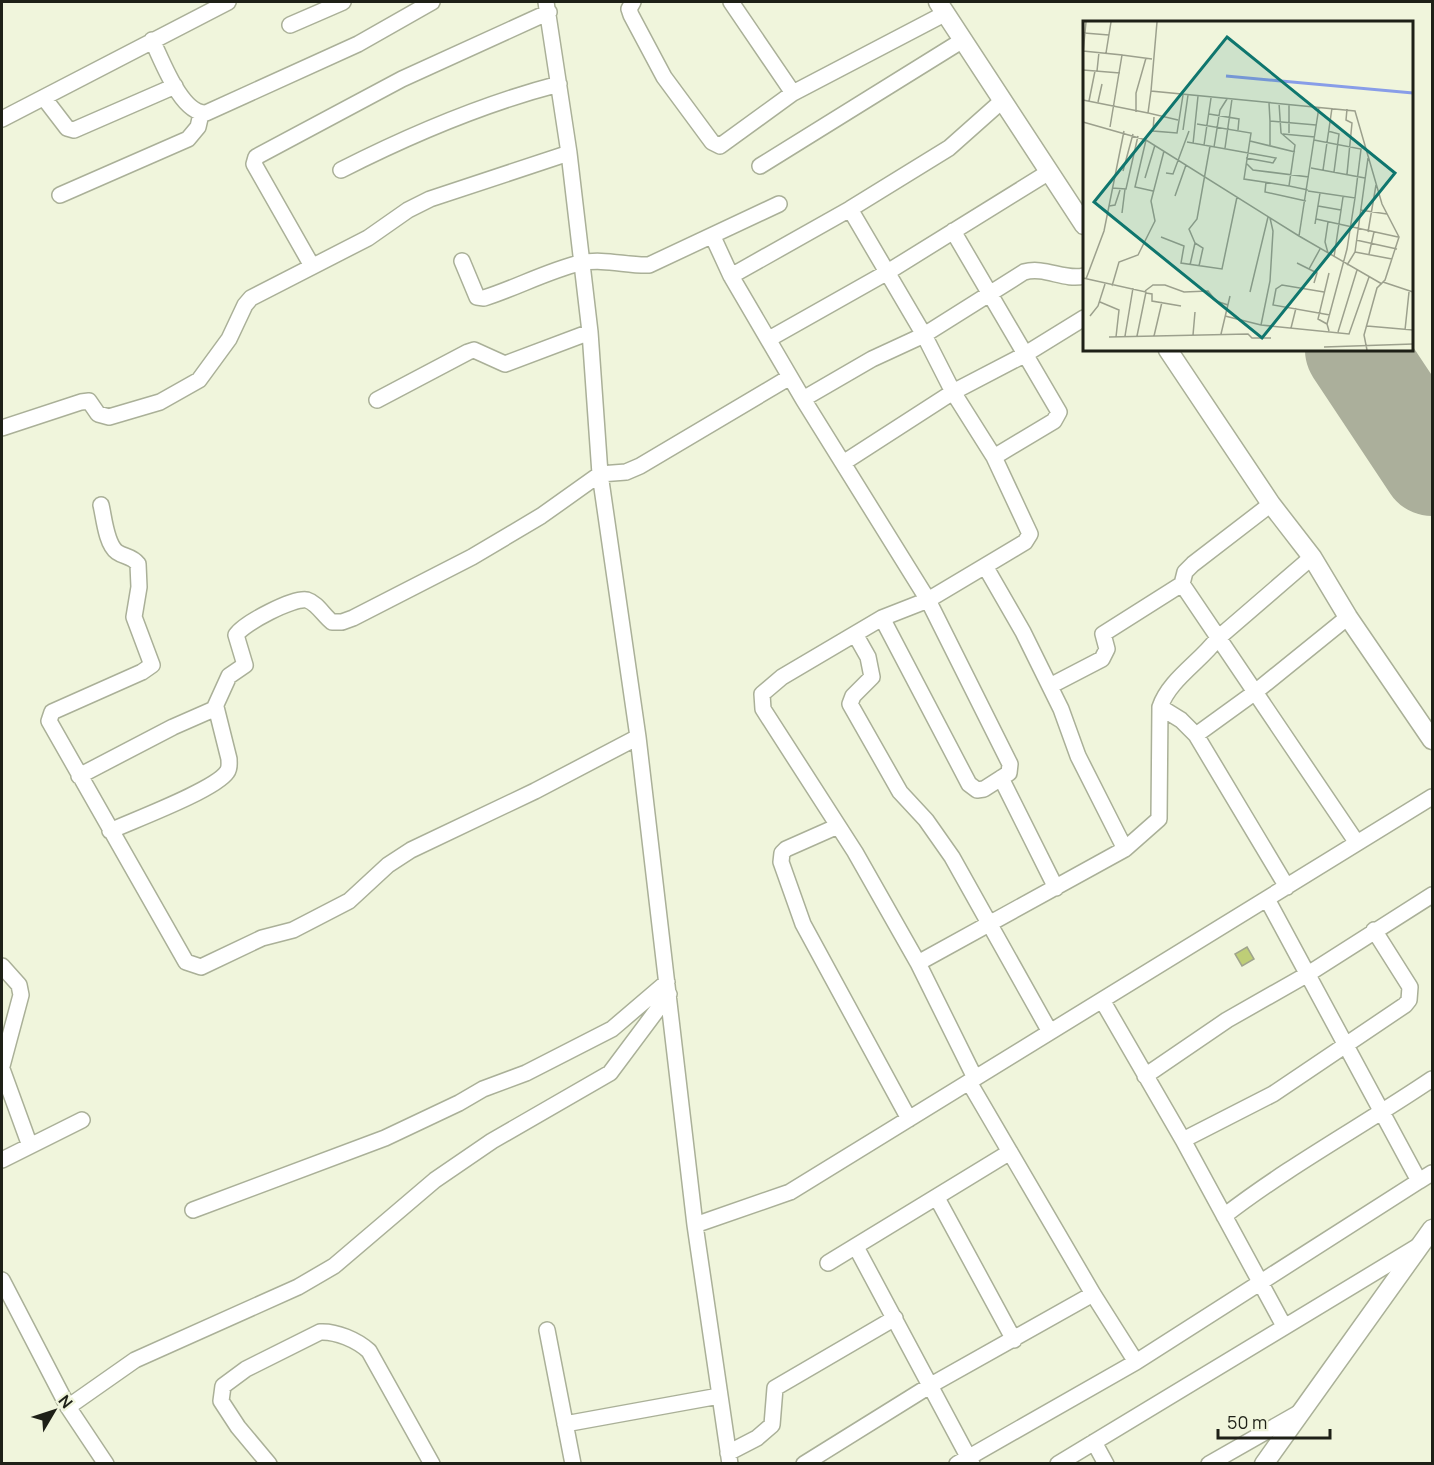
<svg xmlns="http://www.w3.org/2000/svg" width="1434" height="1465" font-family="Manrope,sans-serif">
	<rect width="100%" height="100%" fill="#f0f5dc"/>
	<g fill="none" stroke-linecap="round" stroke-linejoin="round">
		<path stroke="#abaf9b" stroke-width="100" d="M1355,350L1432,466"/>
	</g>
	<path fill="#bece77" stroke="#9fa48c" stroke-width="1.5" d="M1247,947L1254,959L1242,966L1235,954Z"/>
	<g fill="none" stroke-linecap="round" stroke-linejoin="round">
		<g stroke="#aab098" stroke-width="18">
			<path id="minor" d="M546,2L569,153L590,332L600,474L638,737L695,1225
				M633,2L629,9L631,15L664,77L712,142L720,146L793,93L946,13
				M731,2L793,93
				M290,25L343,2
				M152,40C162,60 181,114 206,113L358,44L432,2
				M44,98L67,128L74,130L175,86
				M2,119L228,2
				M760,166L963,40
				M341,170C412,134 482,104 559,84
				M60,195L188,139L198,127L201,114
				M850,209L924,335L953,392L994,457L1030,534L1025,542L985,566L928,600L882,618L782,677L762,694L763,709L855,852L918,963
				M953,231L1059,412L1054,421L994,457
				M713,237L731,276L803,399L928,600L1010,764L1009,773L984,789L977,790L969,784L882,618
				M462,261L477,297L484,298C516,288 547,271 580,263C604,258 627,266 649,265L779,204
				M312,266L254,164L256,157L402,79L549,12
				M731,276L850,209L949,148L1003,100
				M769,339L886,273L1049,172
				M803,399L872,359L924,335L1024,272C1045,266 1064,281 1084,276
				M377,400L468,352L474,350L505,364L590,332
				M2,428L81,402L89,401L98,414L109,417L160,402L199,380L229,339L245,305L251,298L368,238L408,210L430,199L569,153
				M843,463L953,392L1024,355L1084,318
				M1271,504L1193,564L1185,572L1182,584L1357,843
				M101,505C104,517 106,544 117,552C124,557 132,556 138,564L139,587L134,617L152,665L142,672L52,712L49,721L186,962L201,967L262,938L293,930L349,901L388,865L411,850L535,791L638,737
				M985,566L1023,632L1061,709L1078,756L1125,849
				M855,634L868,657L872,677L853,696L850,704L900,792L926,820L952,857L1050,1032
				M1050,686L1102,659L1107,649L1103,634L1182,584
				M1160,707L1181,720L1196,735L1287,887
				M1196,735L1254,693L1348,617
				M79,776L173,727L214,709L229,676L245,665L236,635C244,623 294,597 307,600C317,603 324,616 332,622H342L353,618L472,557L541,516L600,474L626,472L640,466L790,377
				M1001,778L1056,888
				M838,826L786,849L782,853L781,862L803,924L909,1119
				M110,831C134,820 215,790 227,772C230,768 229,764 229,759L216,707
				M2,966L19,985L21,995L2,1066
				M1102,1000L1183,1140L1284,1326
				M2,1069L30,1146
				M1145,1076L1227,1020L1308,974L1432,895
				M975,1078L918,963L1125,849L1159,819L1160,707C1169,680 1200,662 1217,639L1312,557
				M969,1082L1093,1294L1136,1362L1419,1181L1267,899
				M1183,1140L1273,1094L1405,1005L1409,1000L1410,987L1374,930
				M2,1160L82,1120
				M1419,1181L1432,1173
				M937,1198L1014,1340
				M193,1210L385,1138L459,1103L483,1089L526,1073L612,1029L667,982
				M1224,1216C1290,1165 1364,1125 1432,1079
				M856,1247L972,1464
				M828,1263L1010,1152
				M2,1280L68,1407L106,1464
				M547,1330L573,1464
				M68,1407L135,1360L298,1287L334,1266L435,1180L492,1141L610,1073L669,994
				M565,1424L719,1396
				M1094,1442L1106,1464
				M728,1453L757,1438L772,1425L775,1388L895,1318
				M269,1464L238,1427L221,1401L223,1386L246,1369L320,1332C336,1331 357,1340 369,1351L432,1464
				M730,1464L695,1225L790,1192L1432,797
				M804,1464L931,1385L1093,1294
				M957,1464L1136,1362
				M1058,1464L1420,1245
				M1209,1464L1302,1411"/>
		</g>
		<g stroke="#aab098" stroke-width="21">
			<path id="tertiary" d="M938,2L1084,225
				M1168,350L1271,504L1312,557L1348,617L1432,740
				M1264,1464L1432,1229"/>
		</g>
		<use href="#minor" stroke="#fff" stroke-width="15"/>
		<use href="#tertiary" stroke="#fff" stroke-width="18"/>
	</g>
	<g transform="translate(1083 21)">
		<rect width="330" height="330" fill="#f0f5dc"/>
		<path fill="none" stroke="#889de8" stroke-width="3" d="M143,55L330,72"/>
		<path fill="none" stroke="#9ca08d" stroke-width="1.5" d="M74,1L68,70L272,90L299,183L316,216L302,259L294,267L281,314L284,329M1,12L26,14M0,30L39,34L27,106M0,32L3,1M23,32L28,1M39,34L69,38M0,49L37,52M14,50L16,31M68,70L65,92L95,99M0,79L65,92M6,80L12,50M15,81L19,63M186,82L187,100L233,104M196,82L198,112L212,124L206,165L225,169M236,86L216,215L299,263M53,91V72L63,37M126,93L156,98L155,109M71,96L70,110L94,112L100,74M0,101L63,119L216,215M114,103L168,112L161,158L206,165M100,109L105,74M245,110L256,113L251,151M206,112V84M200,113L232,116M63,119L52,166L70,170M167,120L212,131M104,121L193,137L190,142L163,137M110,123L115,75M121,124L128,77M187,124V100M131,126L137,89L144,78M142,127L149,78M163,142L170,149L226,156M228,147L282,157M240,149L249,87M40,150L50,113M83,152L90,153L106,110M264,153L269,102L263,99L264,88M62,157L72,124M183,161L182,171L223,180M29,167L43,168L55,115M225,170L272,177L278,128L231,119M92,175L103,144M26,185L32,184L37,169M235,185L258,189M277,189L304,193M39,192L42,168M233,198L315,216M232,203L237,172M285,211L293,164M78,216L101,225L98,242L139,248L154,176M273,219L314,228M112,222L120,227L116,245M272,231L309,238M245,232L242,221L245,201M286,233L291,211M251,236L260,176M214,242L234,252L231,262M107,244L112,222L106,208L114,198L127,125M264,244L272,231L285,137M226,248L237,228M0,257L63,271L54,315M3,258L21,210L41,110M300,261L330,271M29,265L36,241L55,234L72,200L68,180L81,130M62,270L70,264H82L101,271L125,270L133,280L145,284M167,271L185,196M241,271L199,264L193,268L190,284L247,294M63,272L69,273V280L98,285M17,281L36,289L33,316M7,295L15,285L22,263M142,295L178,304L266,313L286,256M244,303L235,298L246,252M178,304L187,260L190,210L187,197M284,305L330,309M208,307L213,287M322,309L326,271M246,310L244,303L264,228L272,177M255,311L274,249M138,313L147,275M110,314L112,291M42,315L50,267M71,315L79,281M26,316L165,313L169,317H188M241,326L330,323"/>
		<path fill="#0f766e" fill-opacity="0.15" stroke="#0f766e" stroke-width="3" d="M144,16L312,152L179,317L11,181Z"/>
		<rect width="330" height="330" fill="none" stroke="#1e2017" stroke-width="3"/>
	</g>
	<rect width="1434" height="1465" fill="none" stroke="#1e2017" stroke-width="6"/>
	<g transform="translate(54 1411) rotate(51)" stroke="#f0f5dc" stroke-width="4.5" paint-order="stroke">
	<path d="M0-4.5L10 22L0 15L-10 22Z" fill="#1e2017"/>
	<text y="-9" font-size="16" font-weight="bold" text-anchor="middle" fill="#1e2017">N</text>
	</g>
	<path d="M1218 1429v9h112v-9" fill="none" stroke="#1e2017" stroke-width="3"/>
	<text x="1227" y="1429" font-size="18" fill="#1e2017" stroke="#f0f5dc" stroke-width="4.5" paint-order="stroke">50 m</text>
</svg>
